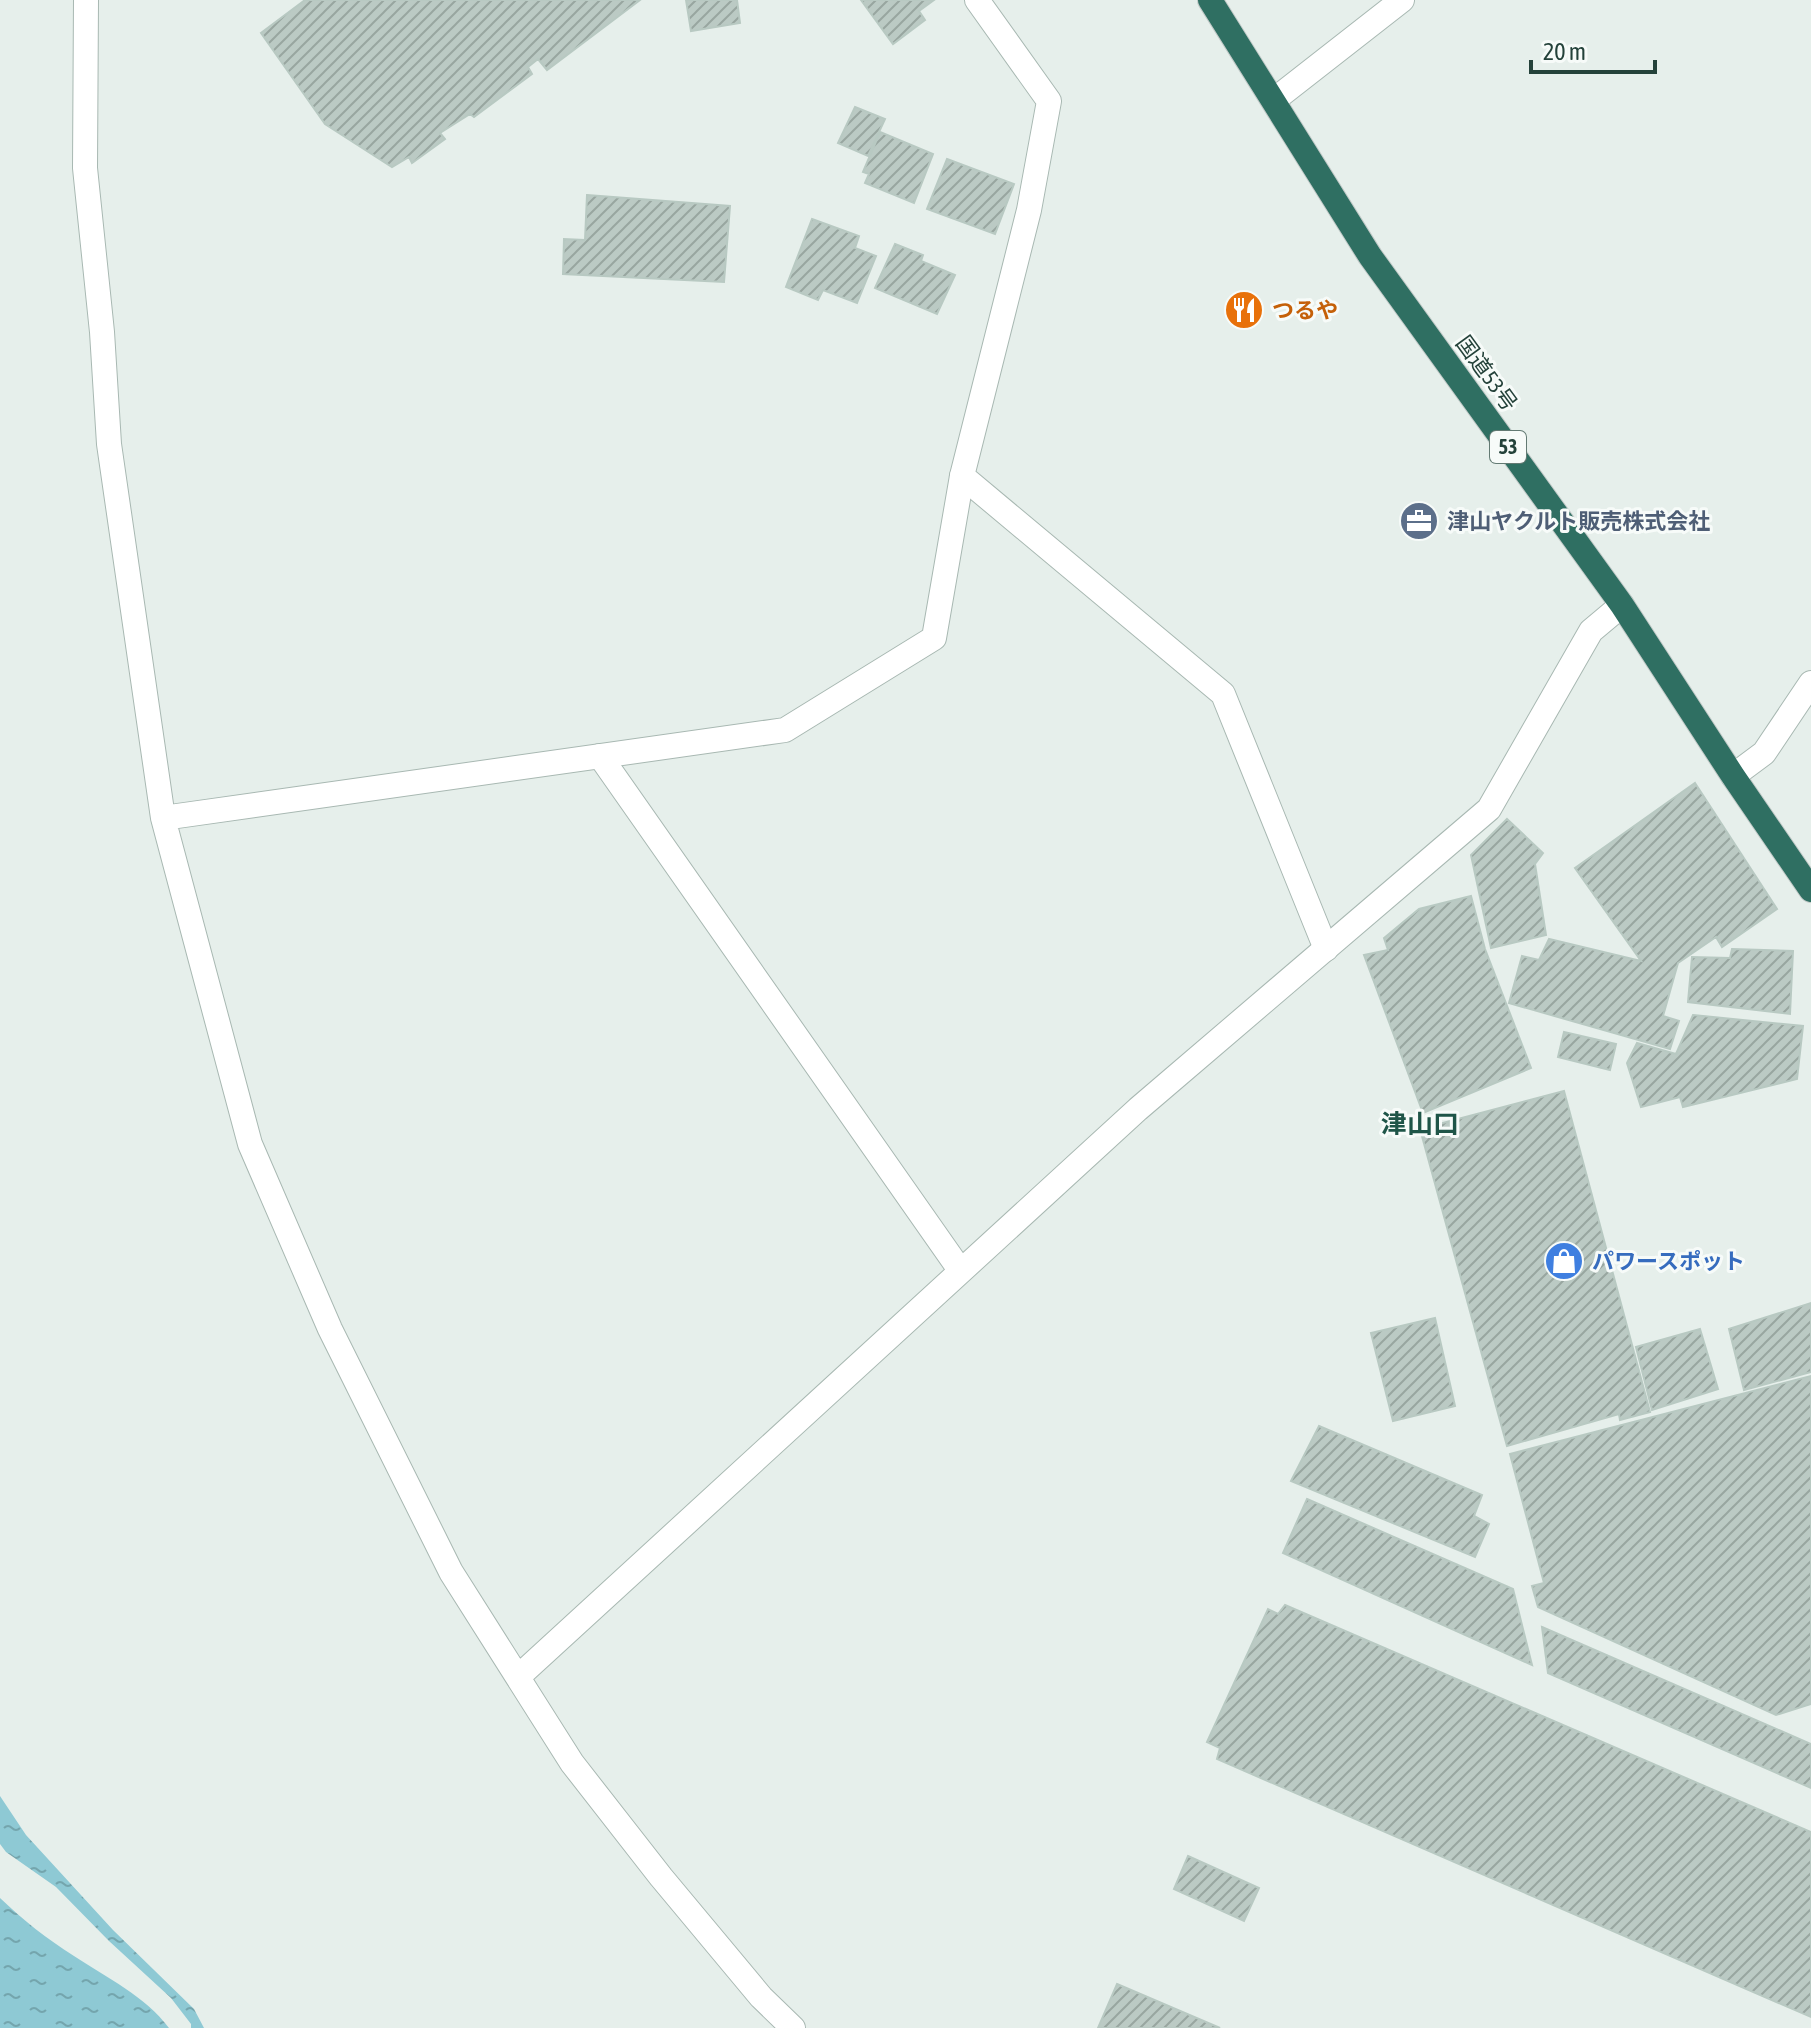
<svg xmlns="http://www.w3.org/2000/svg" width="1811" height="2028" font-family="'Asap Condensed','Noto Sans JP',sans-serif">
	<defs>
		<pattern id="water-ripples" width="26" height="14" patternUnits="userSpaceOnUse" patternTransform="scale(2)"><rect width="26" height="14" fill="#8ec9d4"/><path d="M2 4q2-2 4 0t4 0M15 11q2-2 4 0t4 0" fill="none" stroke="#74a5ad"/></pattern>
		<pattern id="building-hatch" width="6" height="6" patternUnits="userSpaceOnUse" patternTransform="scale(2)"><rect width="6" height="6" fill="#bbcac4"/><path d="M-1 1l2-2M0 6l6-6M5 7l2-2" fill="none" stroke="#98a6a0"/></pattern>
	</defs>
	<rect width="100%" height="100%" fill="#e6efeb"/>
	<path fill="url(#water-ripples)" d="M0,1796L26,1835L113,1930L194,2009L204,2028H191V2024L171,1998L109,1941L56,1887L6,1852L0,1844Z
		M0,1898C23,1920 47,1939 74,1956C107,1978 145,1996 169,2028H0Z"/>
	<path fill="url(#building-hatch)" stroke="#b8c9c2" stroke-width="2" d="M305,0H640L547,70L538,59L528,67L532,74L474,117L470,114L440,133L445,139L412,163L409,157L392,167L325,124L261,33Z
		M686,0H737L740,23L691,31Z
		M861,0H934L919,11L925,20L893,44Z
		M855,107L885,119L868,156L838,143Z
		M880,132L933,154L914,203L865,183L869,174L863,172Z
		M947,159L1014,184L995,234L927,209Z
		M587,195L730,206L724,282L563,274L564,239L585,240Z
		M812,219L859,236L855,248L876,256L857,303L823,290L818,300L786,287Z
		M895,244L923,255L921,261L955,275L937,314L875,288Z
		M1695,783L1777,909L1722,947L1716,937L1678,963L1663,1016L1679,1021L1670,1049L1509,1003L1522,956L1539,960L1549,939L1641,961L1575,868Z
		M1507,819L1543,853L1535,864L1546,935L1491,948L1471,855Z
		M1471,896L1485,949L1531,1068L1423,1113L1364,955L1388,950L1384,938L1419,909Z
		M1732,949L1793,951L1790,1014L1688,1002L1692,957L1730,958Z
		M1693,1015L1803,1026L1797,1079L1683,1107L1680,1097L1641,1107L1627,1063L1637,1043L1676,1054Z
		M1564,1032L1616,1044L1610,1070L1558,1057Z
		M1564,1091L1650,1412L1620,1420L1619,1414L1507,1446L1420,1129Z
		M1811,1303V1372L1744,1390L1729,1329Z
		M1435,1318L1455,1406L1393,1421L1371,1333Z
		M1700,1329L1718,1389L1652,1410L1636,1347Z
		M1811,1376V1704L1776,1715L1538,1607L1532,1586L1544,1583L1510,1454Z
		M1319,1426L1482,1495L1474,1516L1489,1524L1475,1557L1291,1481Z
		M1307,1499L1513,1589L1532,1665L1283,1553Z
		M1285,1605L1811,1832V2017L1217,1759L1220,1748L1207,1742L1268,1609L1278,1614Z
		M1542,1627L1811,1744V1788L1548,1673Z
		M1188,1856L1259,1888L1244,1921L1174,1889Z
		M1117,1984L1220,2028H1098Z"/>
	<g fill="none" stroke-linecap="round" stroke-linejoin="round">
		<g stroke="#a8b8b2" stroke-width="26">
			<path id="lane" d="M977,0L1049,101L1029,210L962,476L1223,694L1326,949
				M600,756L960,1270
				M1733,776L1764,753L1811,683"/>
		</g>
		<g stroke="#a8b8b2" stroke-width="26">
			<path id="street" d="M86,0L85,168L102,332L109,444L163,818L250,1144L330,1329L451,1572L572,1763L661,1877L761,1997L793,2028
				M1274,100L1402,0
				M163,818L785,730L934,638L962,476
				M518,1677L1138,1109L1489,809L1591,631L1622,605"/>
		</g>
		<g stroke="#c2cac8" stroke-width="26">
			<path id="highway" d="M1210,0L1370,256L1622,605L1733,776L1811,890"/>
		</g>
		<use href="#lane" stroke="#fff" stroke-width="24"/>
		<use href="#street" stroke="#fff" stroke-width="24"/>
		<use href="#highway" stroke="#2f6f62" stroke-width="24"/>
	</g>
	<defs>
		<g id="restaurant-disc" transform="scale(2)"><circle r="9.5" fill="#e8710a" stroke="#f7fbf9"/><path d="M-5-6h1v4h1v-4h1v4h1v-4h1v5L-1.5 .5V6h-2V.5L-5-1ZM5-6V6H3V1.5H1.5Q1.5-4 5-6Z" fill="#fff"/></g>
		<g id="office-disc" transform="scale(2)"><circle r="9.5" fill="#5c6f8a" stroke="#f7fbf9"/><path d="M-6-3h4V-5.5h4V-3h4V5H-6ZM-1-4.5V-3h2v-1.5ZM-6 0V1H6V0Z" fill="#fff"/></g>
		<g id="shop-disc" transform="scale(2)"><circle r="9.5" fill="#3f7fe0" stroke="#f7fbf9"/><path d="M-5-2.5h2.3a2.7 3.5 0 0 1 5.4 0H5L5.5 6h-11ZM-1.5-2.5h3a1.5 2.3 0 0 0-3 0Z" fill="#fff"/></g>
	</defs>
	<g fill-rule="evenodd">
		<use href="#restaurant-disc" x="1244" y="310"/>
		<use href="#office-disc" x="1419" y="521"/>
		<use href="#shop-disc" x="1564" y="1261"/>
	</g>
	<g text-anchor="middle" stroke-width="6" stroke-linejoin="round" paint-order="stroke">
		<rect fill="#f7fbf9" stroke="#637a73" stroke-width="2" x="1490" y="431" width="36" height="32" rx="6"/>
		<g font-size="20" font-weight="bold" fill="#24423a">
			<text x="1508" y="454">53</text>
		</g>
		<g font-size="22" font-weight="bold" fill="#c56008" stroke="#f7fbf9" text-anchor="start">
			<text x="1272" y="318">つるや</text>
		</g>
		<g font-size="22" fill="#24423a" stroke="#f7fbf9">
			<text transform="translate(1487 373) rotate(54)" y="8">国道53号</text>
		</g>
		<g font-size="22" font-weight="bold" fill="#4e5e75" stroke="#f7fbf9" text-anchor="start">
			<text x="1447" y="529">津山ヤクルト販売株式会社</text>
		</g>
		<g font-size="22" font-weight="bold" fill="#366cbe" stroke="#f7fbf9" text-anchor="start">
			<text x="1592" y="1269">パワースポット</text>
		</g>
		<g font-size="26" font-weight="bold" fill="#1f5548" stroke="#f7fbf9">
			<text x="1420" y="1133">津山口</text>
		</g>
	</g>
	<path d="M1531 60v12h124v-12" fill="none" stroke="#24423a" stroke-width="4"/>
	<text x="1543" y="60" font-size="24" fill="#24423a" stroke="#f7fbf9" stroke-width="6" paint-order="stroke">20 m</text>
</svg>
